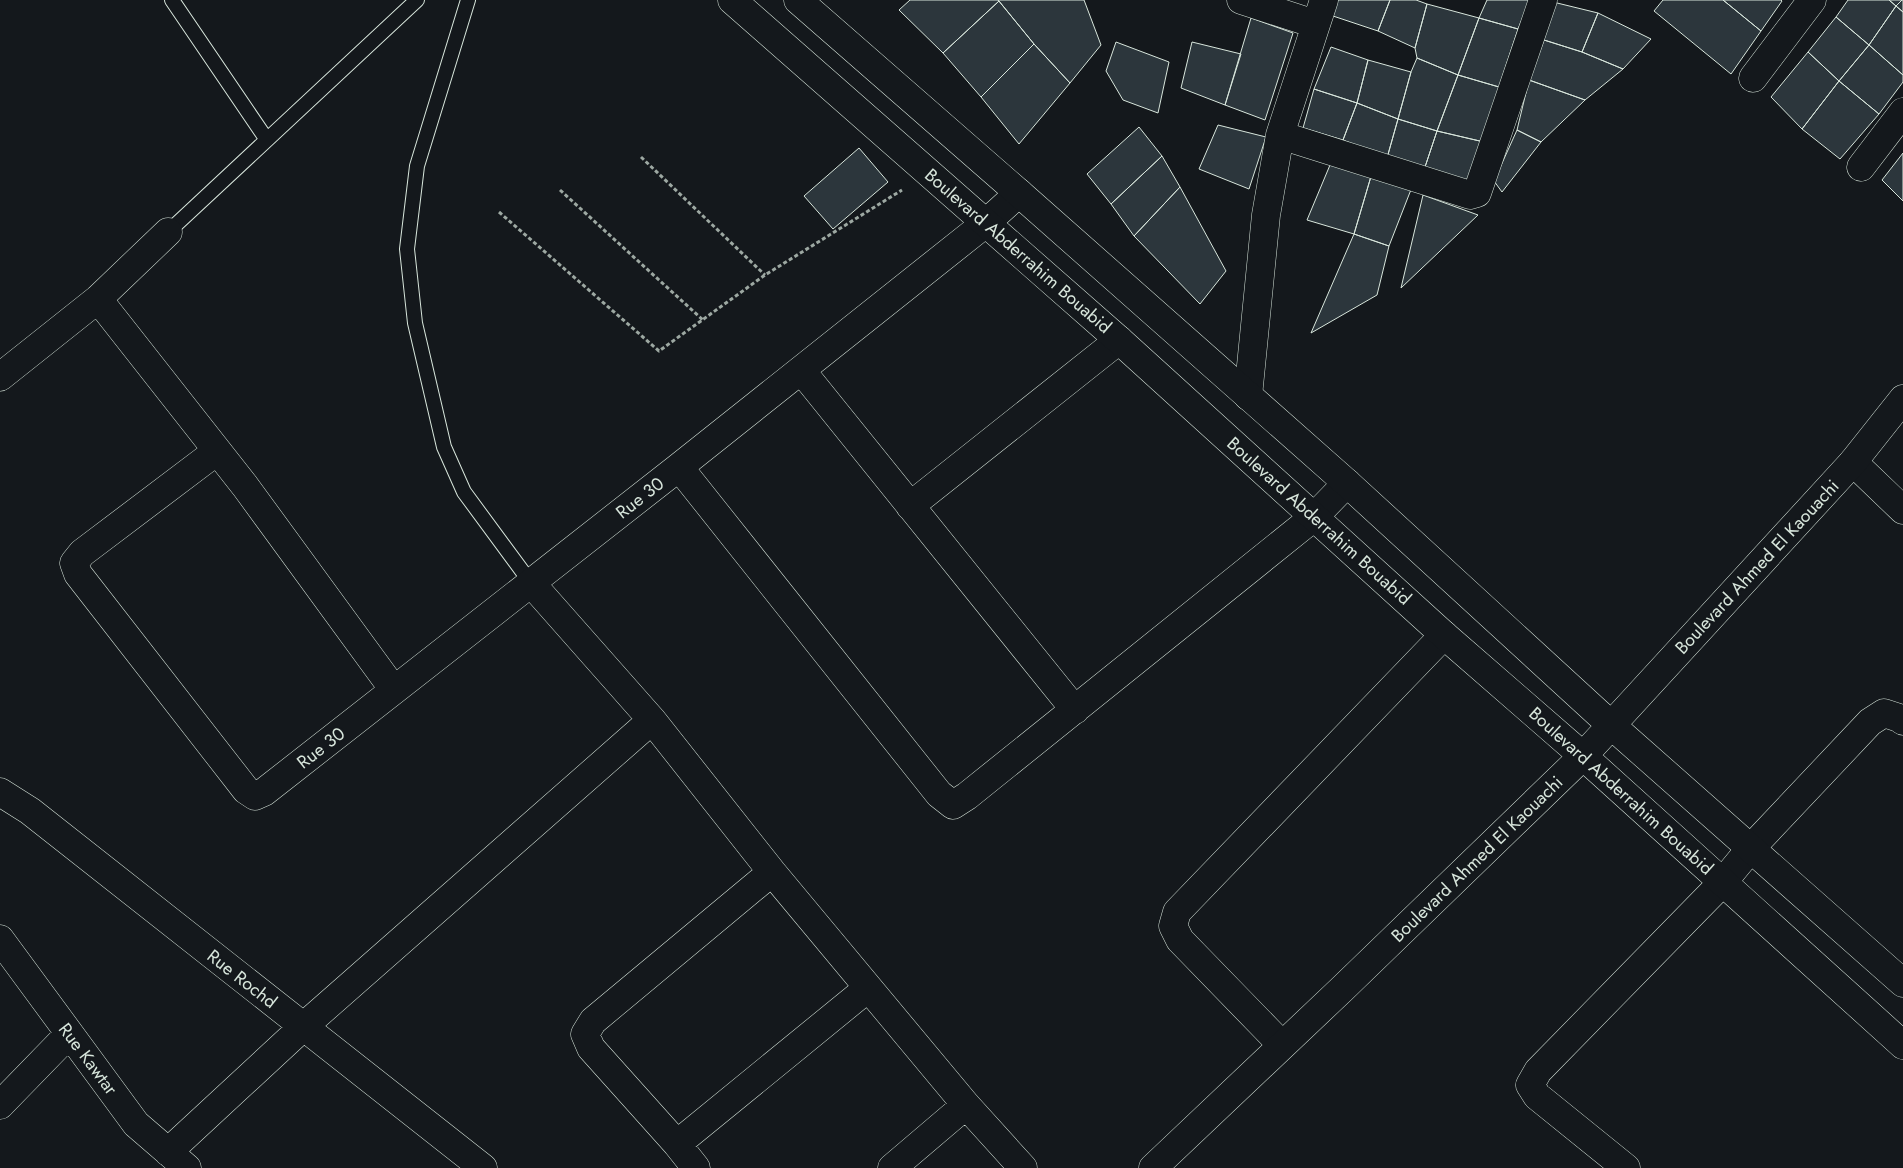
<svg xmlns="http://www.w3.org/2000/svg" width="1903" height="1168" font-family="Jost,sans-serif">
	<rect width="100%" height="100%" fill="#14181c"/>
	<path fill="#2c363c" stroke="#d8e6dc" d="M910,0H998L999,1L943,53L899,10Z
		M998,0H1084L1101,45L1070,83L1034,44Z
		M1337,0H1390L1378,31L1330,15Z
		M1390,0H1416L1427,4L1415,48L1378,31Z
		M1487,0H1530L1518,29L1479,18Z
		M1663,0H1723L1761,31L1731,74L1654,11Z
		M1723,0H1781L1782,1L1761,31Z
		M1848,0H1889L1896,6L1869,45L1836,17Z
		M1889,0H1902L1896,6Z
		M1902,0H1903V12L1896,6Z
		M999,1L1034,44L981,97L943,53Z
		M1553,2L1598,13L1582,52L1544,40Z
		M1427,4L1479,18L1458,75L1417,58L1415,48Z
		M1896,6L1903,12V75L1869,45Z
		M1598,13L1651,39L1623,69L1582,52Z
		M1836,17L1869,45L1839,81L1808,52Z
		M1251,18L1293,33L1265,120L1225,105Z
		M1479,18L1518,29L1499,87L1458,75Z
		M1544,40L1582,52L1623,69L1585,100L1529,80Z
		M1116,42L1169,62L1158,113L1123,100L1106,71Z
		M1192,42L1241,54L1225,105L1181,88Z
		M1034,44L1070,83L1019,144L981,97Z
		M1869,45L1903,75V82L1879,114L1839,81Z
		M1331,47L1368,60L1357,103L1314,89Z
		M1808,52L1839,81L1802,129L1771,97Z
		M1417,58L1458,75L1437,131L1398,119L1411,72Z
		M1368,60L1411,72L1398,119L1357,103Z
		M1458,75L1499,87L1484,142L1437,131Z
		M1529,80L1585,100L1541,142L1517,130Z
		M1839,81L1879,114L1840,159L1802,129Z
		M1314,89L1357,103L1343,140L1303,128Z
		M1357,103L1398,119L1387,158L1343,140Z
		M1398,119L1437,131L1423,173L1387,158Z
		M1218,125L1266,137L1249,189L1199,169Z
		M1139,127L1162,156L1111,204L1087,174Z
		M1517,130L1541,142L1502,192L1494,181Z
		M1437,131L1484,142L1466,192L1423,173Z
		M859,148L888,182L833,229L804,196Z
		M1903,153V201L1882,180Z
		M1162,156L1180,187L1134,236L1111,204Z
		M1330,165L1372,173L1354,234L1307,220Z
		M1372,173L1412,187L1389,246L1354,234Z
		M1180,187L1226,271L1200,304L1134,236Z
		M1423,195L1478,215L1401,288Z
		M1354,234L1389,246L1377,295L1311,333Z"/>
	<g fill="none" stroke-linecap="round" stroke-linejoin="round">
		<g stroke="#d8e6dc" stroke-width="16">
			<path id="lane" d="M172,0L267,140
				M468,0L417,166L407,249L415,323L444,447L464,492L531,583
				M168,232L417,0"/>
		</g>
		<g stroke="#d8e6dc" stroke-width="29">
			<path id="street" d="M1241,0L1315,24
				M1753,78L1812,0
				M1280,135L1470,195L1477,193L1543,0
				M1861,167L1903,112
				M98,299L245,486L394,690
				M801,370L1075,710
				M0,377L98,299L168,232
				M1248,396L1266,215L1280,135L1324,0
				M217,451L82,553L74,563L78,574L246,790L255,796L264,792L679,467L987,222L1019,193
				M1853,462L1903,510
				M679,467L939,794L953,805L967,796L1314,517L1347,483
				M910,506L1119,340
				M531,583L652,720L772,872L966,1105L1023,1168
				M0,792L30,811L483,1168
				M0,939L136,1124L187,1168
				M1282,1045L1180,940L1173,926L1177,912L1444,635
				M0,1105L69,1034
				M677,1144L868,988
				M168,1152L303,1027L652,720
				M696,1168L677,1144L591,1048L585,1034L593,1021L772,872
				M892,1168L966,1105
				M1626,1168L1537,1096L1530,1085L1538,1071L1723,882L1751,848L1870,722L1884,713L1899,718L1903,721"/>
		</g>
		<g stroke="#d8e6dc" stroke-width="29">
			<path id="secondary" d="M732,0L1119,340L1444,635L1583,756L1903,1045
				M798,0L1019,193L1347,483L1611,725L1903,983
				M1153,1168L1342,989L1583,756L1853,462L1903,399"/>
		</g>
		<path stroke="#9da8a2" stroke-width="3" stroke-dasharray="4 2.5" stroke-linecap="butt" d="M641,157L765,275
			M560,190L703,320
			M499,212L659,351L765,275L902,190"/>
		<use href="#lane" stroke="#14181c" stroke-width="14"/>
		<use href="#street" stroke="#14181c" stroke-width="28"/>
		<use href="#secondary" stroke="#14181c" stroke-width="28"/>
	</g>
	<g text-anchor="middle" stroke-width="4" stroke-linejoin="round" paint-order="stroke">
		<g font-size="18" fill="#d8e6dc" stroke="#14181c">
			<text transform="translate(1018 251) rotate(41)" y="6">Boulevard Abderrahim Bouabid</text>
			<text transform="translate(640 498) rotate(-38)" y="6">Rue 30</text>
			<text transform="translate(1319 521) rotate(42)" y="6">Boulevard Abderrahim Bouabid</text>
			<text transform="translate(1757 567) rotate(-47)" y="6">Boulevard Ahmed El Kaouachi</text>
			<text transform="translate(321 748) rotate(-38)" y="6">Rue 30</text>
			<text transform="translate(1621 791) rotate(42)" y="6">Boulevard Abderrahim Bouabid</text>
			<text transform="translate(1477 859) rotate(-44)" y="6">Boulevard Ahmed El Kaouachi</text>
			<text transform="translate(242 979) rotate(38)" y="6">Rue Rochd</text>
			<text transform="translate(88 1059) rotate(53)" y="6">Rue Kawtar</text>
		</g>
	</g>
</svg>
